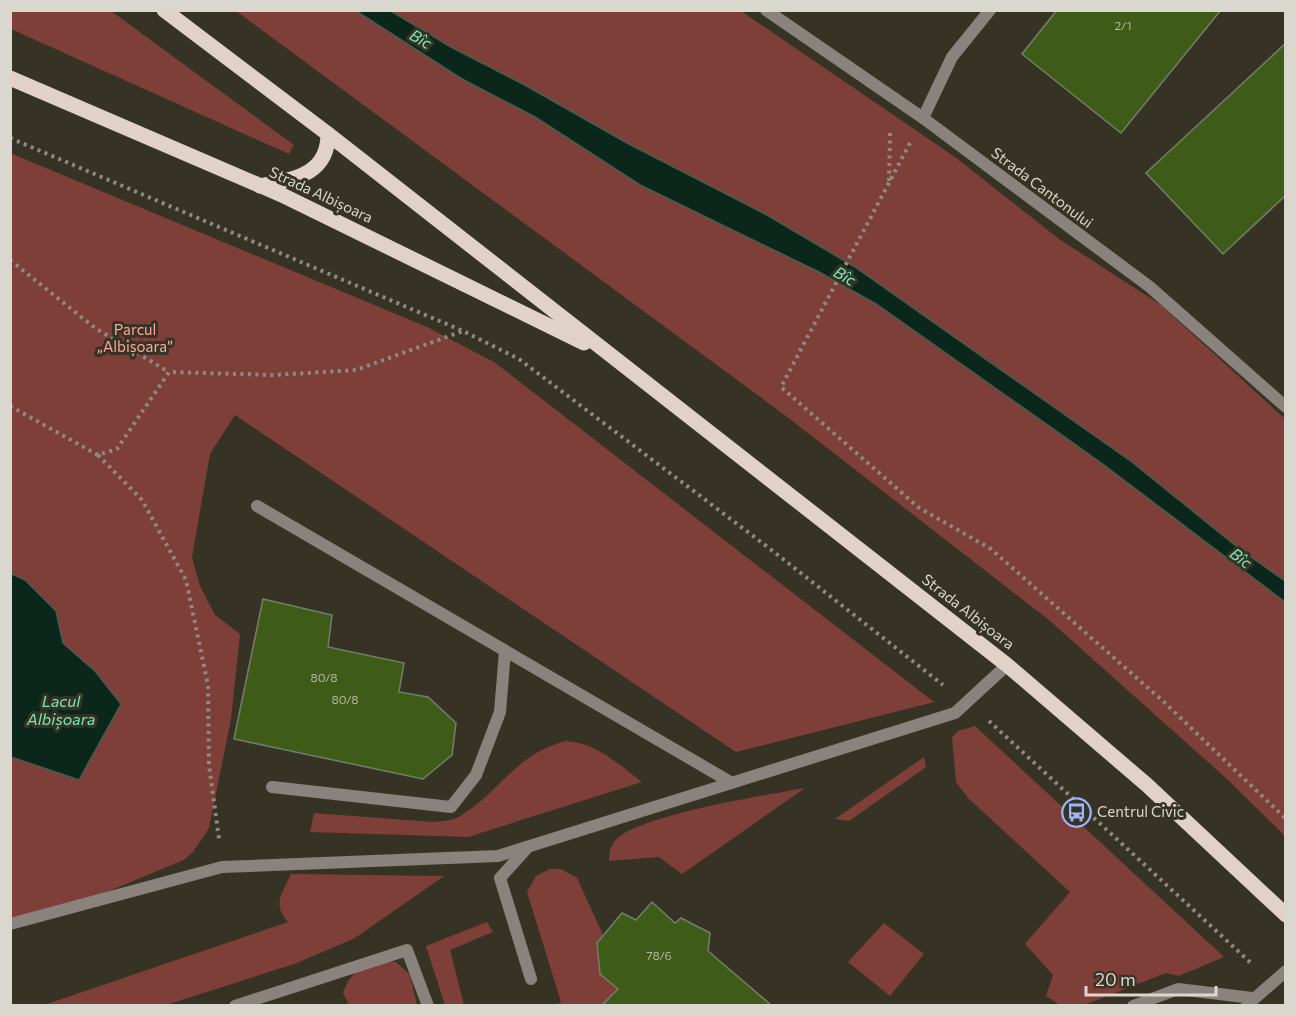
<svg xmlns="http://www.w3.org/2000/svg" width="1296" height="1016" viewBox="0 0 1296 1016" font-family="Commissioner,sans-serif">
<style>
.green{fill:#7f3f39}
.water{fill:#0b271c;stroke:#495c51;stroke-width:1.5}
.building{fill:#3e5b17;stroke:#757e6d;stroke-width:1.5}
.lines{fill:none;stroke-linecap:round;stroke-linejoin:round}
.path{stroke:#8e8b7f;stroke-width:4;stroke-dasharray:3 4.5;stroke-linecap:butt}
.service{stroke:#8a837d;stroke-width:12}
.minor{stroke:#8a837d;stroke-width:12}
.primary{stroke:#e1d2c7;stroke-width:15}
.labels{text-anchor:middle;stroke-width:6;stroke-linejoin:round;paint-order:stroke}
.number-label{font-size:12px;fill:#b2b8a0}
.street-label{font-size:15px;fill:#d9d7ce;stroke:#373324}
.park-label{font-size:15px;fill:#fda79d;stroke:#373324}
.poi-label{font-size:15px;fill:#d9d7ce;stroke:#373324;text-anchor:start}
.water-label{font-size:16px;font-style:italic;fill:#73eab9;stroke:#373324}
</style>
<rect width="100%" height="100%" fill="#373324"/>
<g class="green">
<polygon points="11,10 111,11 294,145 289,154 11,29"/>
<polygon points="236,11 741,11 955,157 1059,239 1161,305 1285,419 1285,836 1227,779 1049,620 786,416"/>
<polygon points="10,153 427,327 494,362 934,702 736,752 235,415 210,454 192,557 200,586 215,615 240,634 231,719 209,828 193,852 184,860 90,899 11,919"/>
<polygon points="975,726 1224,957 1179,976 1166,973 1084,1005 1060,1005 1046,996 1053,975 1025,944 1070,892 969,799 956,782 952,737 958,731"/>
<path d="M566 741C597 743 618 764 642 782L468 837 310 832 314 813 433 822C442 821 452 821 460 816 501 792 513 755 566 741Z"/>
<polygon points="924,757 926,767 849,821 835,819"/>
<path d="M805 788 682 874 659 857 609 861C609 851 611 843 619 837 651 813 762 796 805 788Z"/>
<polygon points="550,869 561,869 577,878 603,935 599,940 609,951 599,962 600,974 618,989 612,996 623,1005 556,1005 561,1002 527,892 536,876"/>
<path d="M291 874 444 876 355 938 297 963 166 1005H44L288 922C272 904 282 894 291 874Z"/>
<polygon points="487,922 493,932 450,950 464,1005 445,1005 426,946"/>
<polygon points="884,923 924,954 890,996 848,962"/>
<path d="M377 962H396L410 975 417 1005H349L343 993C350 974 358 968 377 962Z"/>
</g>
<g class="water">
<polygon points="356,11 391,11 451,47 523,84 627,143 767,215 855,267 1132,462 1241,550 1285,581 1285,602 1100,462 876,304 819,272 640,185 535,117 462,79"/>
<polygon points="10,573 25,580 56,611 63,643 95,671 121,704 79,780 11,757"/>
</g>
<g class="building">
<polygon points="1057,10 1221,10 1121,133 1022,54"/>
<polygon points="1286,43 1286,195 1223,254 1146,173"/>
<polygon points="263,599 332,615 328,647 404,663 399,692 428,697 456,723 452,755 423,779 234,739"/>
<polygon points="652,902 675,923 681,918 710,933 708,951 771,1005 602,1005 618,989 600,974 597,943 622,913 636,920"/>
</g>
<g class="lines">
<g class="path">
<polyline points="10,138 463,331 519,359 769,548 943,685"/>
<polyline points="910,143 781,387 918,507 991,549 1165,703 1286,819"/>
<polyline points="889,181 890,131"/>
<polyline points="10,260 95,328 169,372"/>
<polyline points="10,406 98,455 117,449 169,372 274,375 356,370 463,331"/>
<polyline points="98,455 142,500 186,580 208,685 209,765 219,839"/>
<polyline points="989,721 1252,964"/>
</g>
<g class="service">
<polyline points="923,118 952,57 990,10"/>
<polyline points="257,506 732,783"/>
<polyline points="272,787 451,807 476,775 500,712 505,651"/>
<polyline points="528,847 500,878 531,979"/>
<polyline points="10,924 222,867 498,856 955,713 1007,665"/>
<polyline points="1247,1005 1286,971"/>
<polyline points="235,1006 407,950 428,1006"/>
<polyline points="1133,1006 1178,989 1252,998"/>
</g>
<polyline class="minor" points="766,10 923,118 1150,287 1286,407"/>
<g class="primary">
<polyline points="164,10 328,134 1007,665 1147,785 1286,915"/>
<polyline points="10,78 282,195 584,343"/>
<path d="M260 186C294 179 328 175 328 134"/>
</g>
</g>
<defs>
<symbol id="bus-ring" viewBox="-11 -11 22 22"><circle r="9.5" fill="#373324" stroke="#99b5fd" stroke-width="1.5"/><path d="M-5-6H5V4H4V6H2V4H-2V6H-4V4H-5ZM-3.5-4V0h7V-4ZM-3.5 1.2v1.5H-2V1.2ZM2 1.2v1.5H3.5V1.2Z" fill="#99b5fd"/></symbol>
</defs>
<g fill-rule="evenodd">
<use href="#bus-ring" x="1060" y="796" width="33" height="33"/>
</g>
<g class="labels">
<g class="number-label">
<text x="1123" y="30">2/1</text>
<text x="324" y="682">80/8</text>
<text x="345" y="704">80/8</text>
<text x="659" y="960">78/6</text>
</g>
<g class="street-label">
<text transform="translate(1042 188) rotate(37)" y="5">Strada Cantonului</text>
<text transform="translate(321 195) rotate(25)" y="5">Strada Albișoara</text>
<text transform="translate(968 612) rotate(38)" y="5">Strada Albișoara</text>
</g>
<g class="park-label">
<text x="135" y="335">Parcul<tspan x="135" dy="17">„Albișoara”</tspan></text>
</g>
<g class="poi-label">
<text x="1097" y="817">Centrul Civic</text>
</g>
<g class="water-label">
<text transform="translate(421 39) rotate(30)" y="6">Bîc</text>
<text transform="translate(845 276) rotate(30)" y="6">Bîc</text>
<text transform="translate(1241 558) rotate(37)" y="6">Bîc</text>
<text x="61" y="707">Lacul<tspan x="61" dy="18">Albișoara</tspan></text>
</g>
</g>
<rect width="1296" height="1016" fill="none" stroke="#d9d7ce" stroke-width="24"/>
<path d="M1086 986v9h130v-9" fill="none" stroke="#d9d7ce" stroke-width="3"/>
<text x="1095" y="986" font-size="18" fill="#d9d7ce" stroke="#373324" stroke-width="4.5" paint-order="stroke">20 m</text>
</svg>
